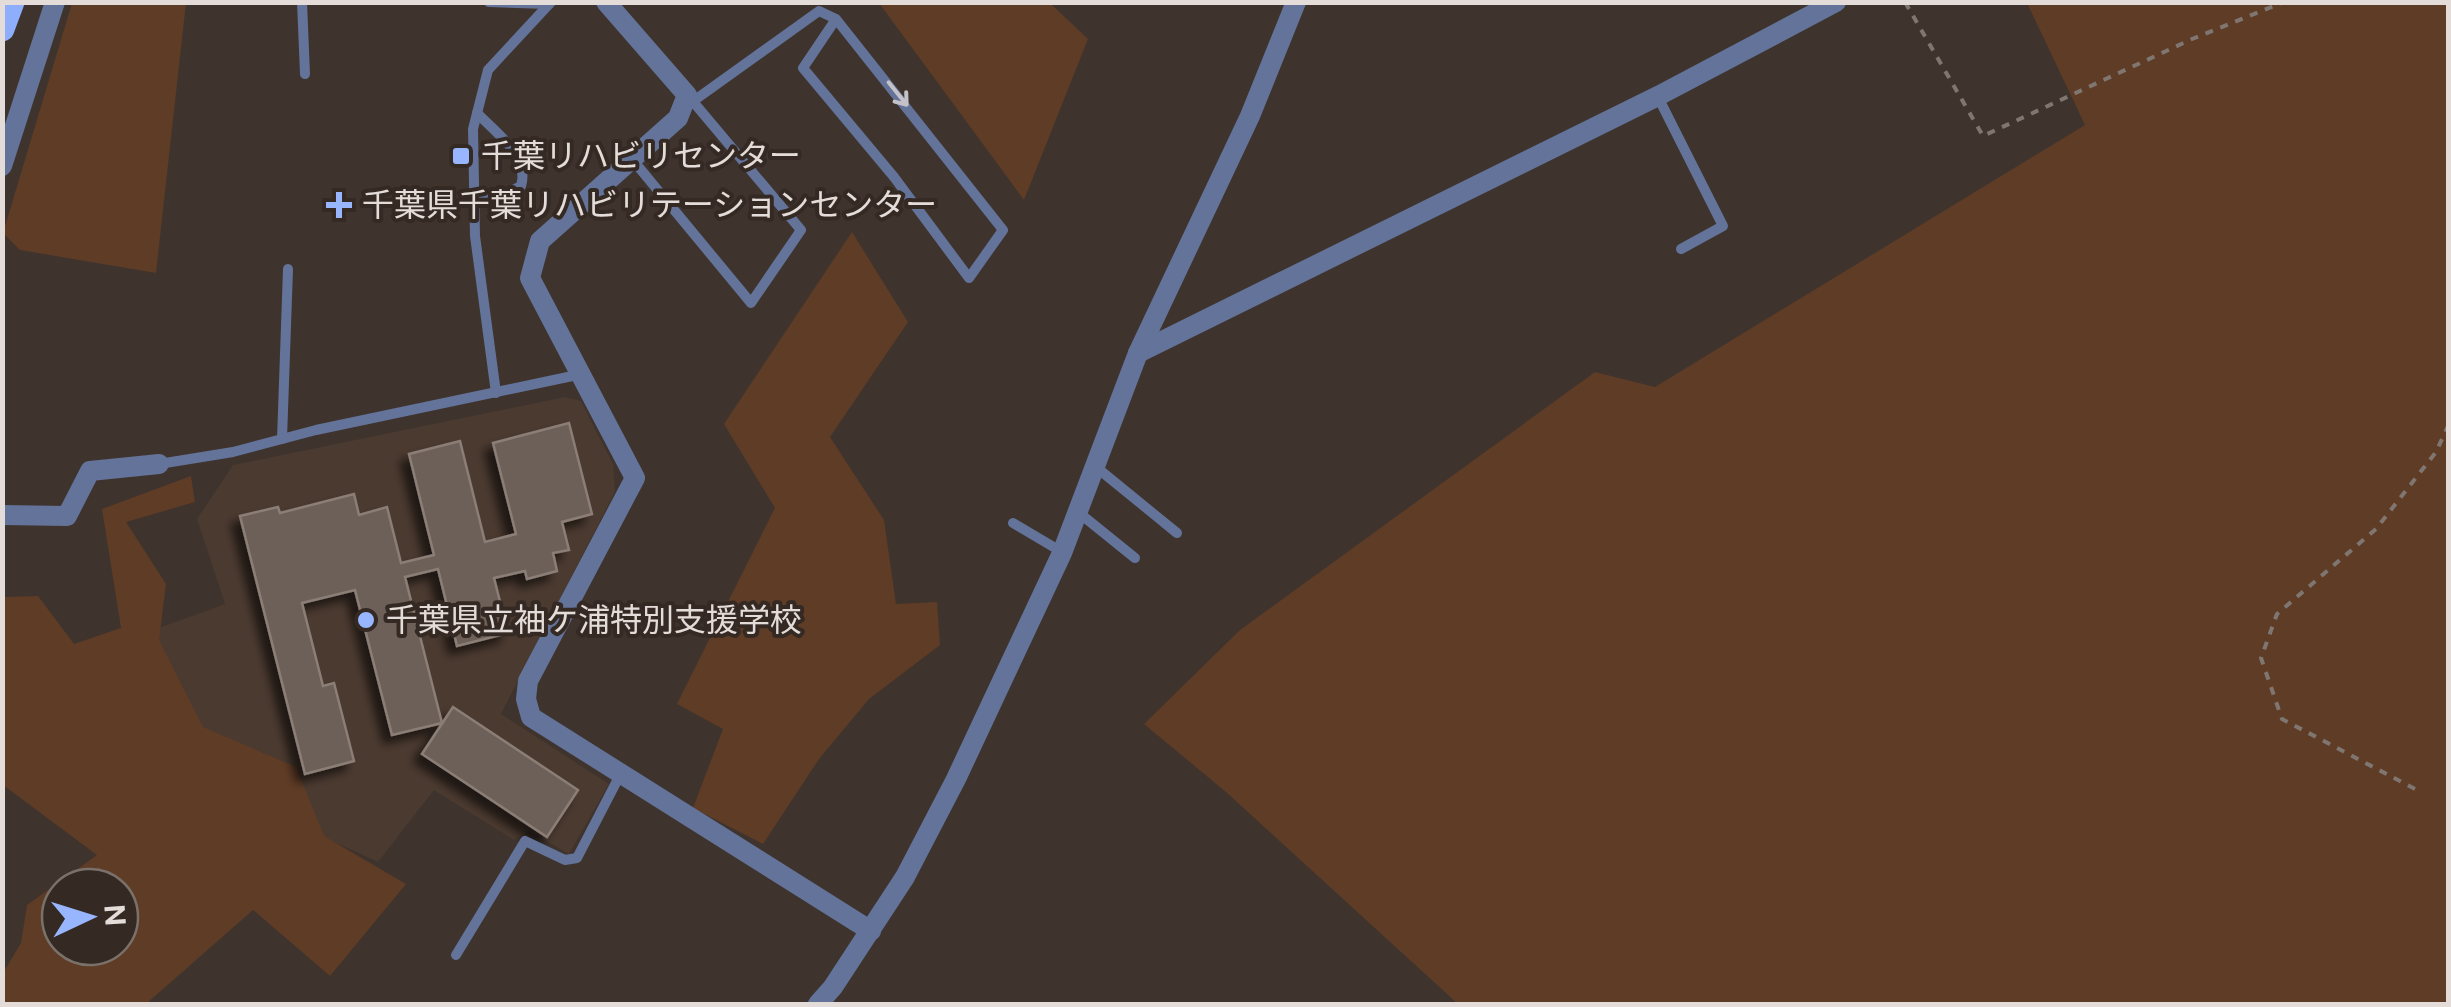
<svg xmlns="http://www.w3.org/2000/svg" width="2451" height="1007" viewBox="0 0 2451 1007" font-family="'Public Sans','Noto Sans JP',sans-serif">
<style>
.built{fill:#4b3a30}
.green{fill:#5f3c26;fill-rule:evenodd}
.building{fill:#6c6059;stroke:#8b7e76;stroke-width:2.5;filter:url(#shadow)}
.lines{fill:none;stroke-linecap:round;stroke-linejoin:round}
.path{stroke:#807671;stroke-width:4;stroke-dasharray:8 8;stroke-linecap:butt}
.lane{stroke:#637399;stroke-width:10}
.street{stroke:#637399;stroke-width:20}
.primary{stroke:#8eaefb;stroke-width:25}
.oneway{stroke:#c4c2c8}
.poi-dot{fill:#98b6fd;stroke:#342923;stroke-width:4}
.labels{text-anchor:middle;stroke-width:8;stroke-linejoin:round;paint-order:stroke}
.poi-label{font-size:32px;fill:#e4dcd8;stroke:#342923;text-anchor:start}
</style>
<defs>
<filter id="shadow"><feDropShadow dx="-8" dy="8" stdDeviation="5" flood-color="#0009"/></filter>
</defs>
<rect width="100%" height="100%" fill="#3e332d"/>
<polygon class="built" points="565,397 581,401 613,464 615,492 501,714 609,784 569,854 529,831 514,840 434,790 378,862 312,832 176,713 140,635 225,604 197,519 233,465"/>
<g class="green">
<polygon points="72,3 186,3 156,273 20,250 3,233"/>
<polygon points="879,3 1050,3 1088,39 1024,200"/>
<polygon points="2027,3 2448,3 2448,1004 1458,1004 1226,792 1144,724 1240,630 1595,372 1655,387 2085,125"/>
<polygon points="852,232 908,322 830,437 884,520 896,604 937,602 940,645 869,699 819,759 763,844 693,808 723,729 677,704 775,508 724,424"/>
<path d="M191 476 195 502 126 522 166 584 159 640 203 727 296 767 324 836 406 884 330 976 253 910 146 1004H3V973L21 943 27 905 97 855 3 785V597L38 596 74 644 121 628 102 509ZM120 887V947H60V887Z"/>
</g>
<g class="building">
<polygon points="569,423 592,514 562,522 569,550 553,553 557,571 527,579 525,571 494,578 508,633 457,646 438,569 405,577 442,723 392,735 355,590 302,603 323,686 334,683 354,761 305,774 240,516 278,507 280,513 354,494 359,515 387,507 401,563 434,555 409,454 460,441 485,542 516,534 493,443"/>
<polygon points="453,707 578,790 547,837 422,754"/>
</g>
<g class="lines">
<g class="path">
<polyline points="1905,2 1983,136 2192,39 2284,2"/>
<polyline points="2415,789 2282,719 2261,658 2277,614 2376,529 2436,452 2448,426"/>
</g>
<g class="lane">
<polyline points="302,2 305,74"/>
<polyline points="489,2 549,4"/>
<polyline points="1658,97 1723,226 1681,249"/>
<polyline points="692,102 819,11 836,19 1003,230 969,278 894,177 803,68 836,19"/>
<polyline points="632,159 751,303 801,230 690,98"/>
<path d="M474 197H499L521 186C530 156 496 133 477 113"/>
<polyline points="496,393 475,236 473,129 488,70 551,2"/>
<polyline points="282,439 288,269"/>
<polyline points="159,464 233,452 316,430 582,374"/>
<polyline points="1096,467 1177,533"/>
<polyline points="1078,512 1135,558"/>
<polyline points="1013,523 1062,552"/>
<polyline points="456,955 525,841 565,860 577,858 620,775"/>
</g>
<g class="street">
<polyline points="606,2 687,95 678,118 540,241 530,278 635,478 528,681 526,699 531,717 871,931"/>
<polyline points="2,166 55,2"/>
<polyline points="1138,353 1658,96 1836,2"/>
<polyline points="2,515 67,516 90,471 159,464"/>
<polyline points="818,1004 833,987 905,877 956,779 1062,553 1138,353 1250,116 1296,2"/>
</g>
<polyline class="primary" points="2,29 12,2"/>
</g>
<defs><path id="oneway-shaft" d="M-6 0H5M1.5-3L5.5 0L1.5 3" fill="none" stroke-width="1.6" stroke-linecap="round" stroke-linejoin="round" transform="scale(2.5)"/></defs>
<use class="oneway" href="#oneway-shaft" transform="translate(898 94) rotate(51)"/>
<g class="poi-dot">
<rect x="451" y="146" width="20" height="20" rx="5"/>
<path d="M334 190h10v10h10v10h-10v10h-10v-10h-10v-10h10z"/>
<circle cx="366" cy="620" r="10"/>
</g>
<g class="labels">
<g class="poi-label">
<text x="481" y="167">千葉リハビリセンター</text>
<text x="362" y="216">千葉県千葉リハビリテーションセンター</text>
<text x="386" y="631">千葉県立袖ケ浦特別支援学校</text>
</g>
</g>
<rect width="2451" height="1007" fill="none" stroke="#e4dcd8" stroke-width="10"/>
<g transform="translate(90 917) rotate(86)"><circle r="48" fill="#342923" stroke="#7a716b" stroke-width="2.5"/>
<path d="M0-8L18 38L0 25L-18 38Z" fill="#98b6fd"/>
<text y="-15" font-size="28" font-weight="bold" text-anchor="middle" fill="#e4dcd8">N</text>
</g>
</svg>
